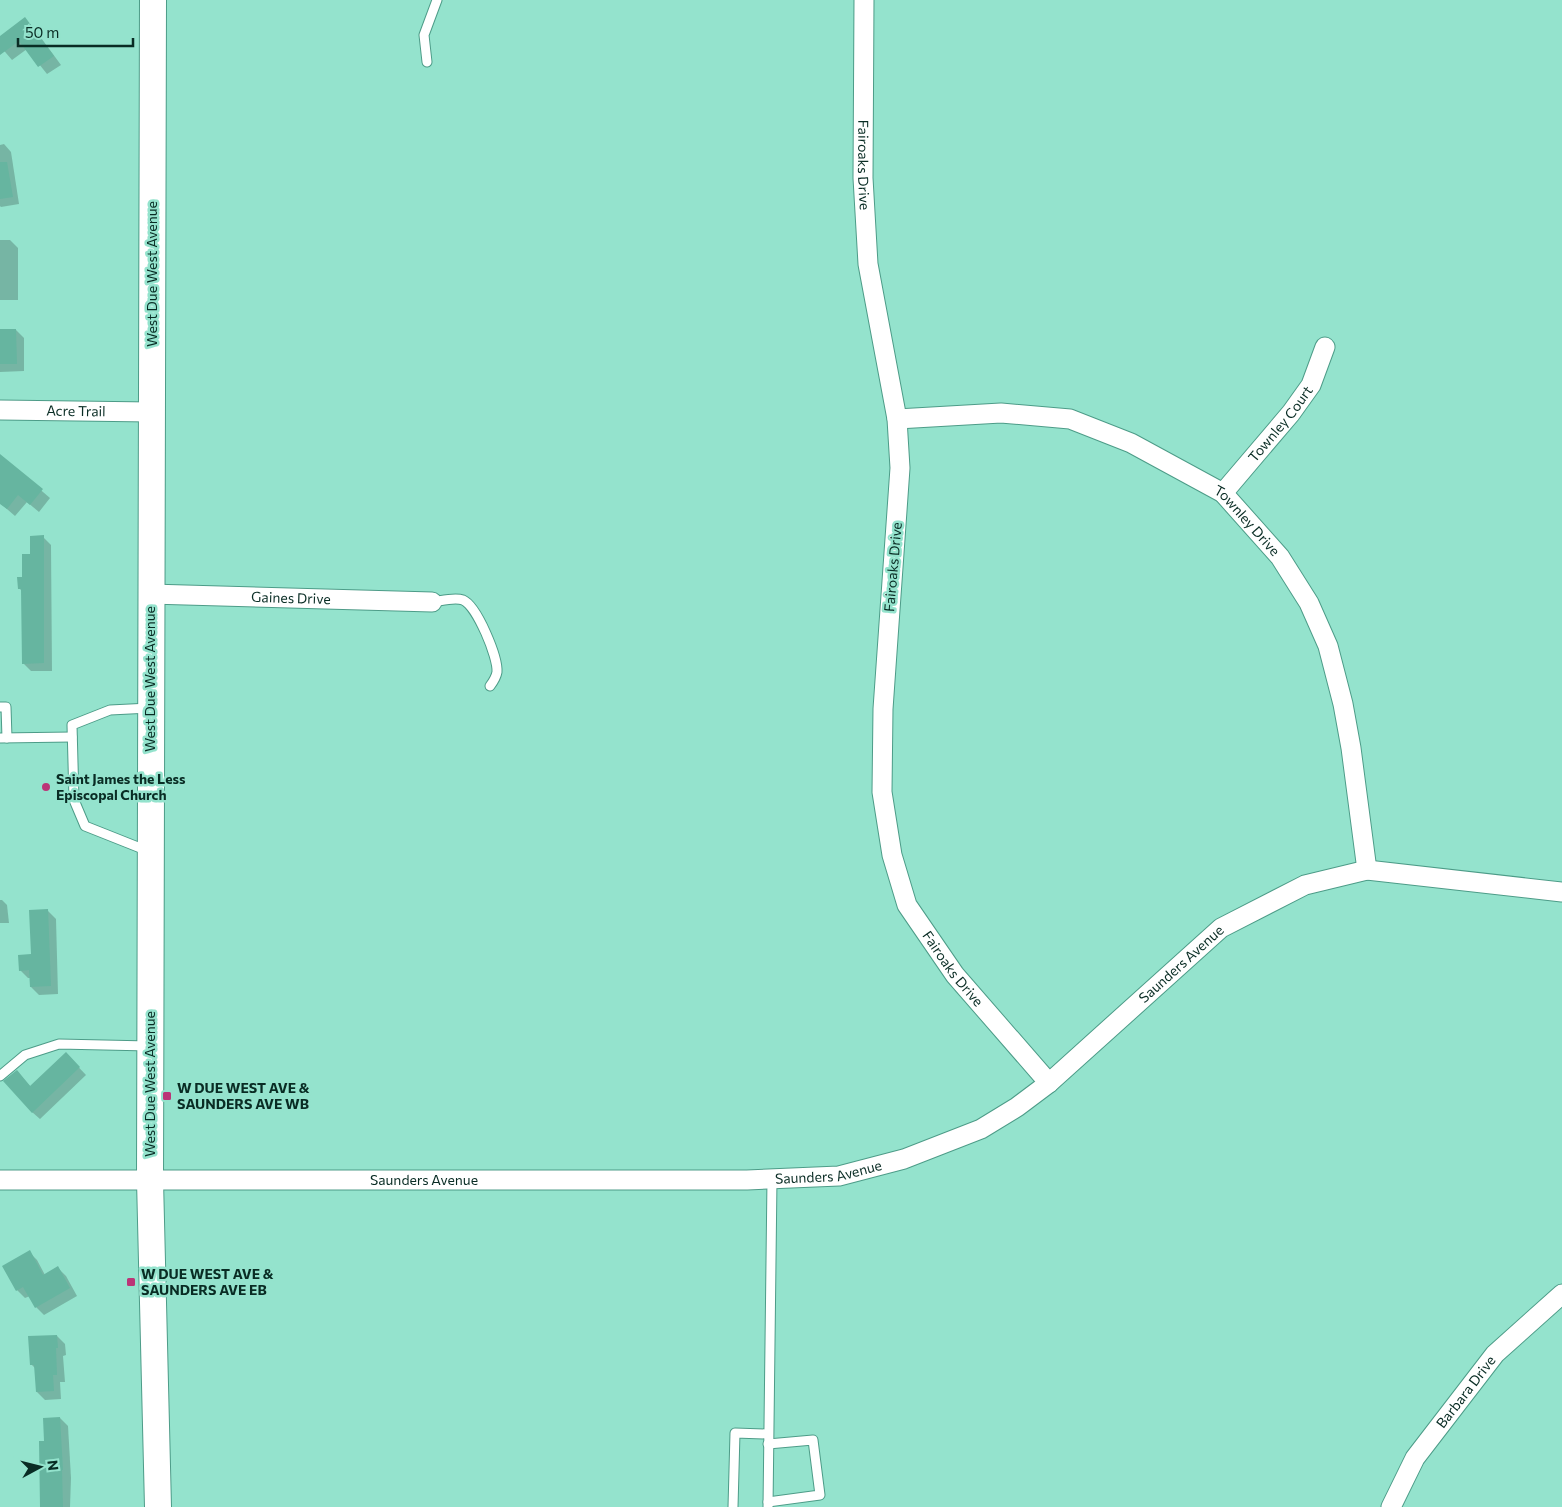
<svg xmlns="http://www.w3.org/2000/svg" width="1562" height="1507" viewBox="0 0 1562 1507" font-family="Commissioner,sans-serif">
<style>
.shadow{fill:#0003}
.building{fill:#66b5a0}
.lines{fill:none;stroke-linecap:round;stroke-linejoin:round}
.lane-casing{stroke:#4d9c88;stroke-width:11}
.street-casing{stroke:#4d9c88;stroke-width:21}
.secondary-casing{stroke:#4d9c88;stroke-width:28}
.lane{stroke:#fff;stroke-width:9}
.street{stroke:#fff;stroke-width:19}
.secondary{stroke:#fff;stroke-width:26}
.poi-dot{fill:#bb3577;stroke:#94e3cd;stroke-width:2}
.labels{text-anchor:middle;stroke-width:5;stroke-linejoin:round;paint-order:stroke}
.street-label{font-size:14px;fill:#092c24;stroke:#94e3cd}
.poi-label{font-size:14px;font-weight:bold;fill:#092c24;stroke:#94e3cd;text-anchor:start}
</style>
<rect width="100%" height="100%" fill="#94e3cd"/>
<g class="shadow">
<polygon points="25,19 33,27 61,65 47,74 27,49 12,60 0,46 0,37"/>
<polygon points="4,144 11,152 19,204 1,207 0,206 0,145"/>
<polygon points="0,240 10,240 18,248 18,300 0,300"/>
<polygon points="0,330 16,330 24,338 24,371 0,372"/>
<polygon points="1,456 50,498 39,512 27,502 15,516 0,503"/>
<polygon points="43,537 51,545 52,671 31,671 23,663 22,591 19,588 31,555"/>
<polygon points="0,900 2,900 7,905 9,923 0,923"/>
<polygon points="48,911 56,919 58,994 39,995 31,987 31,978 28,978 20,970 32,956"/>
<polygon points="66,1054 86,1075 40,1119 32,1112 17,1071 31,1087"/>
<polygon points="29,1252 37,1260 45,1275 58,1268 66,1276 77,1296 44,1315 36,1307 30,1296 25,1298 17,1290"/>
<polygon points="57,1336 65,1344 66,1355 63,1356 65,1382 60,1382 61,1399 45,1400 37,1392 36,1369 31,1364"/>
<polygon points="60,1418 68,1426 71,1478 70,1507 42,1507 45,1442"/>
</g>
<g class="building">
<polygon points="25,17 54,56 38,67 19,41 0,55 0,36"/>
<polygon points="0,162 7,162 13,197 0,199"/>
<polygon points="0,329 16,329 17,364 0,364"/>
<polygon points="0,454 43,489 30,505 18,495 7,509 0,504"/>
<polygon points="44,535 44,663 22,664 21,589 18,589 17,577 22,577 22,554 30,554 30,536"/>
<polygon points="48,909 51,986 30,987 29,970 19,971 18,955 31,954 29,910"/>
<polygon points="66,1052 80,1067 32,1113 3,1081 17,1070 30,1086"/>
<polygon points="30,1250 43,1275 58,1266 70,1288 35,1308 23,1287 16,1291 2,1266"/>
<polygon points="57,1335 58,1348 56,1348 57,1375 53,1375 54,1391 36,1392 34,1365 30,1365 28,1336"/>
<polygon points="60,1417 63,1470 62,1470 63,1507 40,1507 39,1441 44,1441 43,1418"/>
</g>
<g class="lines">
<defs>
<g id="lane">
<polyline points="427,62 424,35 437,0"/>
<path d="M432 602C441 601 454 597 463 600 477 606 498 657 497 672 496 678 493 682 490 686"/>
<polyline points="0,707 6,707 7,738"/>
<polyline points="0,738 72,737"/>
<polyline points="148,851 85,826 74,800 72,725 110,710 150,708"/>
<polyline points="0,1076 25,1055 59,1044 149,1046"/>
<polyline points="768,1502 820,1495 813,1440 768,1444"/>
<polyline points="733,1507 735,1433 768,1434"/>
<polyline points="768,1507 772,1179"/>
</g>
<g id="street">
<path id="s1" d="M864 0 863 178 868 264 897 419 900 468 883 709 882 792 892 855 907 905 955 975 1049 1083"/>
<path id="s2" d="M0 410 151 412"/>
<path id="s3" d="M897 419 1001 413 1070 419 1131 443 1223 493 1280 557 1309 603 1328 646 1343 704 1351 748 1367 870"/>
<path id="s4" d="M1223 493 1291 413 1311 385 1325 347"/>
<path id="s5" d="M150 594 432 602"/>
<path id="s6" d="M0 1180H747L839 1176 904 1159 981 1129 1017 1107 1049 1083 1221 928 1305 885 1367 870 1562 892"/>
<path id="s7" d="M1391 1507 1415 1458 1495 1354 1562 1294"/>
</g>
<polyline id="secondary" points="153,0 150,1180 158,1507"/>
</defs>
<use href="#lane" class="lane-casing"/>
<use href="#street" class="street-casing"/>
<use href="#secondary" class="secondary-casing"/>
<use href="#lane" class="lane"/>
<use href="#street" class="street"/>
<use href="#secondary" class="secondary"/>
</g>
<g class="poi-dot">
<circle cx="46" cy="787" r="5"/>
<rect x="162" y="1091" width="10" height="10" rx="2.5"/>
<rect x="126" y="1277" width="10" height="10" rx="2.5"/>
</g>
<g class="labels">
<g class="street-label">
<text dy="5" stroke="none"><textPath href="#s1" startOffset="165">Fairoaks Drive</textPath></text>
<text transform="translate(152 274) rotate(-90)" y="5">West Due West Avenue</text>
<text dy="5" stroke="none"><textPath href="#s2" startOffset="76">Acre Trail</textPath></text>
<text dy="5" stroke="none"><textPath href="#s4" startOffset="90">Townley Court</textPath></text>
<text dy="5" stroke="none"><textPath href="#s3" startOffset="380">Townley Drive</textPath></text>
<text transform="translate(893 567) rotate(-85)" y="5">Fairoaks Drive</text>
<text dy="5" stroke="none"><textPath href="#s5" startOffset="141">Gaines Drive</textPath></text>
<text transform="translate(150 679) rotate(-90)" y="5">West Due West Avenue</text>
<text dy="5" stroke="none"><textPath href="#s6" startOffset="1249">Saunders Avenue</textPath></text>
<text dy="5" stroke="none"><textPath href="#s1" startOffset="990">Fairoaks Drive</textPath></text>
<text transform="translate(150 1084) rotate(-90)" y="5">West Due West Avenue</text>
<text dy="5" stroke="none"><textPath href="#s6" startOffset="829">Saunders Avenue</textPath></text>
<text dy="5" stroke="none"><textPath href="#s6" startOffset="424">Saunders Avenue</textPath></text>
<text dy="5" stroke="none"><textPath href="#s7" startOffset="138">Barbara Drive</textPath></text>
</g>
<g class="poi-label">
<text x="56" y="784">Saint James the Less<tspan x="56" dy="16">Episcopal Church</tspan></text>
<text x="177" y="1093">W DUE WEST AVE &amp;<tspan x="177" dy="16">SAUNDERS AVE WB</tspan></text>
<text x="141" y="1279">W DUE WEST AVE &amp;<tspan x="141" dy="16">SAUNDERS AVE EB</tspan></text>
</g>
</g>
<g transform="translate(40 1467) rotate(83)" stroke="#94e3cd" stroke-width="4" paint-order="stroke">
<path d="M0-4L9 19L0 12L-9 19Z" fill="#092c24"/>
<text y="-8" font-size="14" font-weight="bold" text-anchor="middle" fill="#092c24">N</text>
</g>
<path d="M18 38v8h115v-8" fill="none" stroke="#092c24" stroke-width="2.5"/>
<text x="25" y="38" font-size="15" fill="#092c24" stroke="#94e3cd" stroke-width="4" paint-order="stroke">50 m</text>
</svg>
